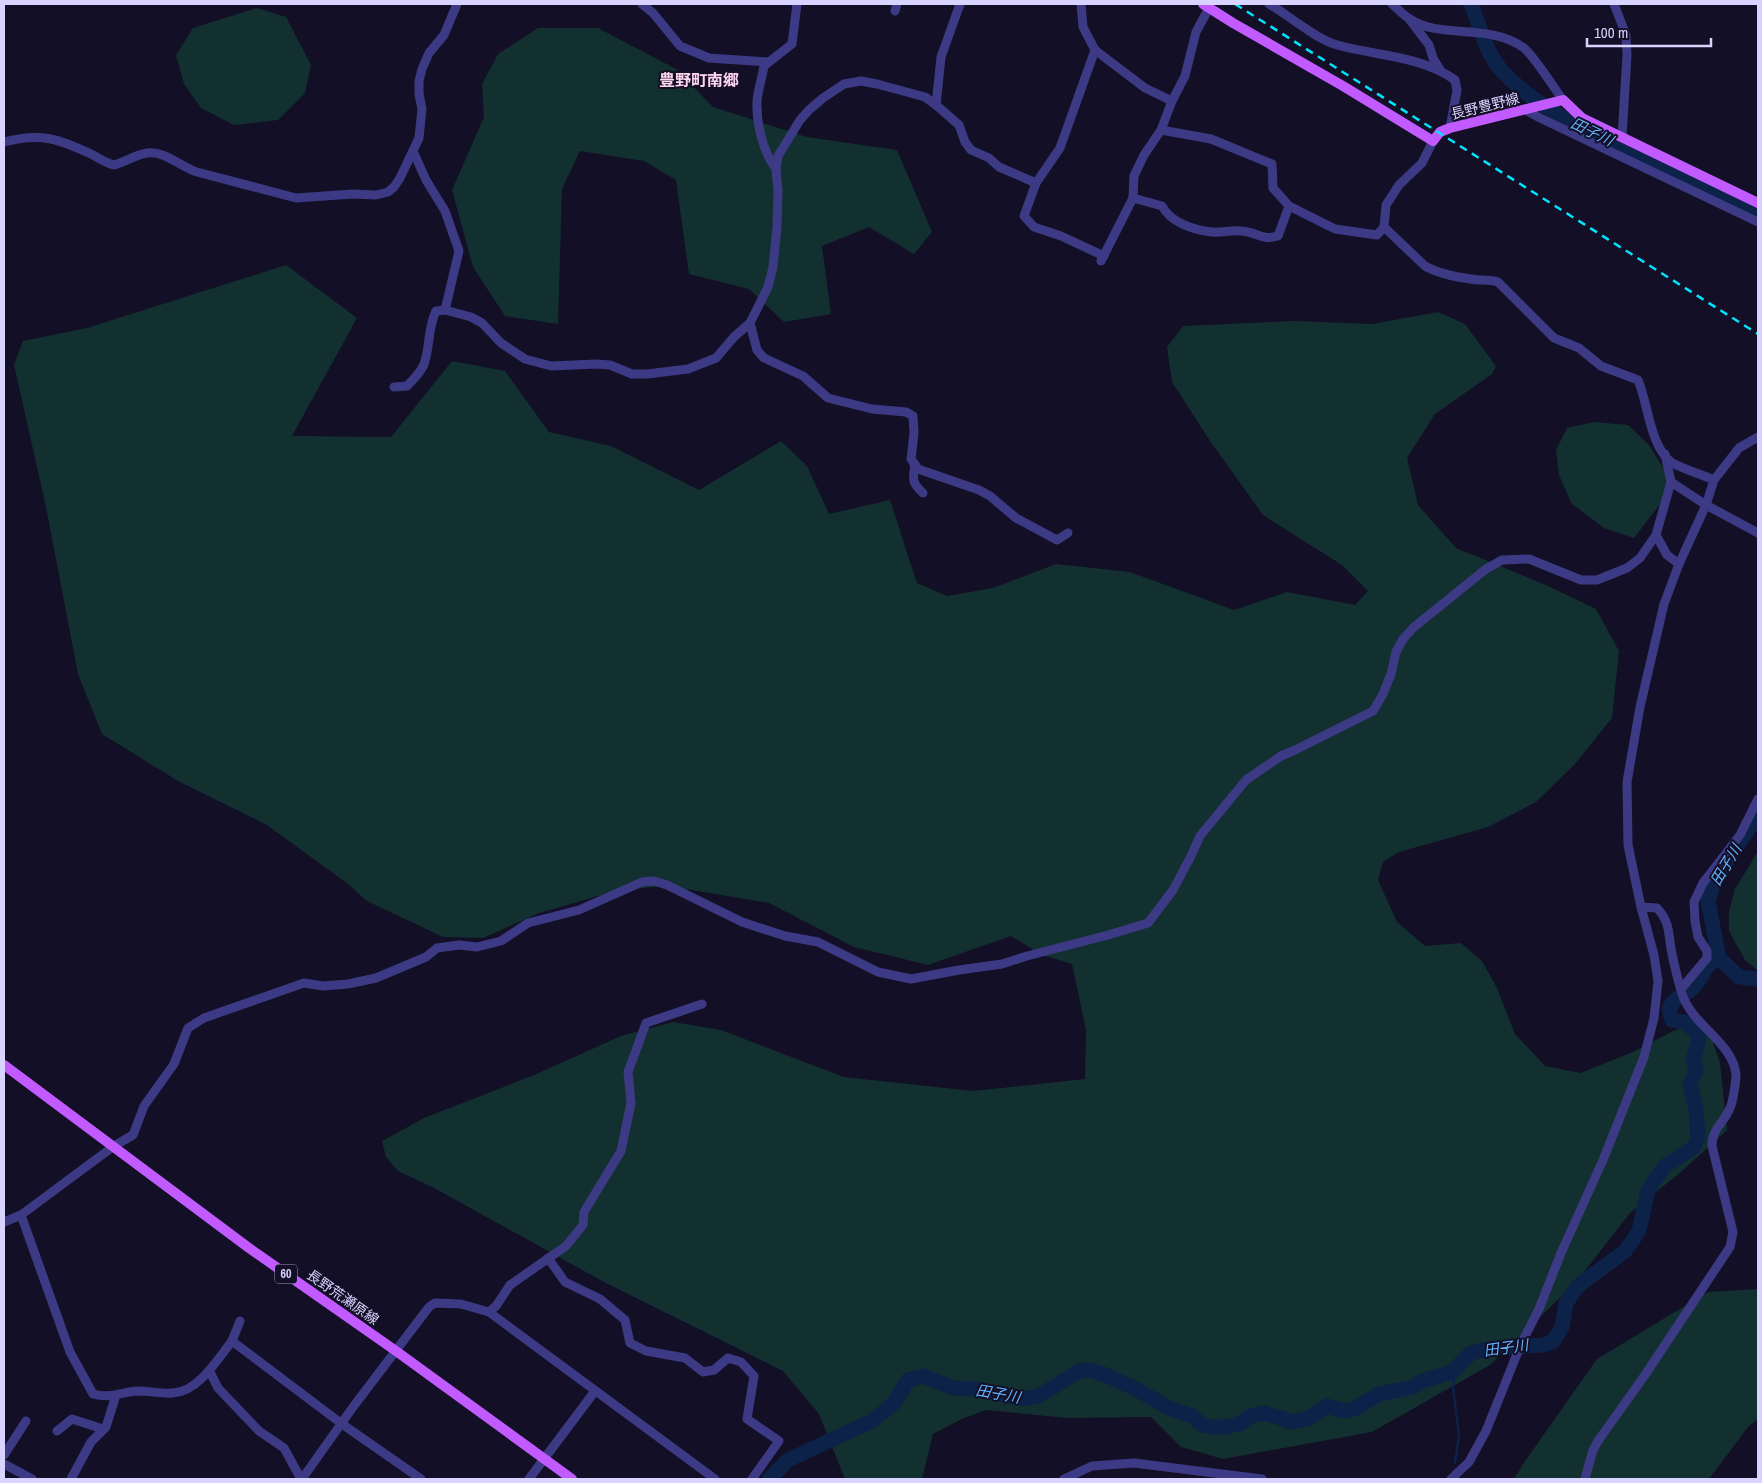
<svg xmlns="http://www.w3.org/2000/svg" width="1762" height="1483" viewBox="0 0 1762 1483" font-family="'Archivo Narrow','Noto Sans JP',sans-serif">
<style>
.green{fill:#12302f}
.lines{fill:none;stroke-linecap:round;stroke-linejoin:round}
.stream{stroke:#0c2248;stroke-width:2.5}
.river{stroke:#0c2248;stroke-width:15}
.minor{stroke:#3d3a85;stroke-width:9}
.major{stroke:#c25bff;stroke-width:10}
.rail{stroke:#00e5ff;stroke-width:2.5;stroke-dasharray:8 6;stroke-linecap:butt}
.labels{text-anchor:middle;stroke-width:4;stroke-linejoin:round;paint-order:stroke}
.shield{fill:#130f26;stroke:#9e99be;stroke-width:1}
.shield-label{font-size:12px;font-weight:bold;fill:#d9d4ff}
.street-label{font-size:14px;fill:#d9d4ff;stroke:#130f26}
.water-label{font-size:15px;font-style:italic;fill:#62b6ff;stroke:#130f26}
.quarter-label{font-size:16px;font-weight:bold;fill:#ffd6f0;stroke:#130f26}
</style>
<rect width="100%" height="100%" fill="#130f26"/>
<g class="green">
<polygon points="257,8 286,17 311,65 305,93 278,120 234,125 201,108 184,84 176,55 193,28"/>
<polygon points="538,28 598,28 676,69 713,107 807,137 897,150 932,232 914,254 869,227 822,246 831,314 784,322 749,289 689,274 676,180 644,161 580,151 562,189 558,324 505,316 473,267 452,190 484,117 482,84 498,54"/>
<polygon points="286,265 357,318 292,436 391,437 452,361 505,371 549,432 611,446 699,490 781,441 807,466 829,514 890,500 917,583 947,596 993,588 1056,564 1130,572 1234,610 1287,592 1355,605 1368,591 1342,565 1263,515 1210,441 1172,382 1167,347 1183,326 1294,321 1372,324 1438,312 1465,324 1496,366 1492,374 1435,414 1407,458 1418,505 1456,548 1546,585 1596,609 1619,651 1612,718 1574,765 1536,802 1488,827 1399,852 1383,862 1378,880 1397,922 1425,946 1461,943 1482,961 1497,988 1515,1034 1545,1066 1581,1073 1635,1051 1675,1030 1706,1021 1720,1063 1727,1130 1681,1172 1630,1213 1577,1281 1490,1365 1372,1432 1223,1459 1181,1447 1151,1417 1068,1418 986,1410 962,1419 933,1434 922,1479 845,1479 819,1414 783,1371 604,1282 436,1189 398,1171 386,1157 382,1141 424,1118 534,1075 621,1036 673,1022 721,1030 844,1077 973,1091 1085,1079 1086,1030 1072,964 1042,955 1011,936 928,965 854,947 769,903 668,886 619,890 539,913 483,938 443,937 367,901 348,884 267,825 178,781 102,734 78,674 46,507 14,365 23,341 87,328"/>
<polygon points="1594,422 1628,425 1649,445 1674,486 1634,538 1604,528 1571,503 1559,475 1556,450 1567,428"/>
<polygon points="1758,851 1758,971 1745,960 1729,931 1729,911 1735,889"/>
<polygon points="1758,1289 1758,1419 1748,1427 1709,1479 1514,1479 1523,1464 1597,1359 1708,1292"/>
</g>
<g class="lines">
<polyline class="stream" points="1455,1463 1459,1436 1453,1387 1455,1370"/>
<g class="river">
<path d="M1471 4C1480 26 1486 54 1503 72 1540 111 1587 129 1635 153 1675 173 1716 194 1758 210"/>
<polyline points="1719,958 1708,901 1715,879 1758,815"/>
<polyline points="1719,958 1739,977 1758,979"/>
<path d="M769 1479 788 1460 872 1421 894 1403 908 1380 923 1376 953 1388 976 1389 1023 1399 1039 1396 1079 1371 1089 1370 1106 1375 1138 1390 1169 1408 1192 1416 1202 1425 1211 1427H1225L1239 1424 1251 1416 1264 1413 1293 1422 1309 1418 1327 1406 1345 1411 1354 1409 1379 1394 1413 1387 1422 1381 1452 1372 1471 1353 1487 1349 1542 1345 1553 1342 1562 1327 1566 1303 1578 1286 1625 1251 1639 1231 1647 1194 1653 1182 1665 1166 1693 1148 1698 1138 1696 1109 1690 1085 1696 1071 1693 1059 1699 1039 1697 1032 1684 1022 1672 1020 1669 1009C1675 995 1684 997 1693 988 1703 978 1705 963 1719 958"/>
</g>
<g class="minor">
<polyline points="642,4 653,13 680,46 709,58 768,62"/>
<path d="M1269 4C1288 15 1315 38 1334 44 1373 56 1421 55 1455 80L1457 90 1450 128"/>
<path d="M1392 4C1398 9 1403 15 1410 19 1441 40 1488 22 1524 48 1534 56 1554 88 1563 100"/>
<polyline points="1614,4 1626,35 1627,55 1622,137"/>
<polyline points="895,11 897,4"/>
<polyline points="1410,20 1429,45 1433,58 1441,71"/>
<polyline points="1095,50 1145,88 1172,101"/>
<polyline points="936,105 941,57 960,4"/>
<polyline points="1524,109 1540,118 1758,222"/>
<polyline points="1161,130 1211,139 1272,164 1273,188 1289,206 1335,229 1377,235 1384,227"/>
<path d="M1433 141 1422 163 1399 185 1386 205 1384 227 1425 266C1437 273 1456 277 1471 279 1480 281 1489 279 1498 282L1554 338 1579 348 1601 366 1638 380C1648 403 1650 446 1671 462 1680 468 1703 475 1714 480"/>
<path d="M4 142C41 132 59 139 93 155 100 159 106 163 114 165 125 162 135 155 147 153 164 150 181 167 197 172L296 198 353 194 376 195 388 192 394 187 400 178 419 138 422 109 419 94V81L422 69 429 53 444 35 457 4"/>
<polyline points="413,151 426,180 445,211 459,251 445,310 471,317 482,323 501,343 525,359 551,366 596,364 610,365 632,374 647,374 688,369 716,358 734,337 750,323 768,287 773,267 777,227 778,191 776,169 778,156 800,120 809,110 823,98 844,84 861,81 877,84 925,97 936,105 959,125 965,142 971,150 989,158 999,167 1036,183 1024,216 1034,227 1061,236 1104,256"/>
<path d="M776 169C763 152 756 123 757 101 758 90 762 78 764 66L792 44 797 4"/>
<polyline points="1036,183 1060,148 1095,50 1083,27 1081,4"/>
<path d="M1133 198 1162 206C1171 223 1194 230 1212 232 1221 233 1231 230 1240 231 1256 231 1261 241 1278 236L1289 206"/>
<polyline points="1101,261 1133,198 1134,176 1144,155 1161,130 1172,101 1185,76 1196,32 1209,8"/>
<polyline points="750,323 757,350 764,358 803,376 828,398 872,409 906,412 913,416 914,433 911,459 918,469 979,490 990,496 1016,518 1057,540 1068,533"/>
<path d="M394 387 407 386C414 379 423 370 425 361 430 344 428 327 436 311L445 310"/>
<path d="M915 464C913 479 911 482 923 493"/>
<polyline points="1671,482 1706,505 1758,533"/>
<polyline points="1656,535 1667,555 1679,564"/>
<polyline points="1681,989 1707,958 1707,951 1698,937 1695,921 1694,902 1703,883 1740,835 1758,799"/>
<path d="M21 1215 70 1352 93 1394C112 1399 120 1392 138 1391 150 1391 161 1394 173 1393 198 1392 218 1359 232 1341L342 1424 421 1479"/>
<polyline points="4,1222 21,1215 114,1146 133,1135 144,1106 174,1064 188,1028 204,1018 304,983 323,986 348,984 376,978 426,957 437,948 459,945 477,947 501,941 528,923 579,910 642,882 654,881 667,885 742,922 785,936 818,942 878,972 911,979 959,970 1002,964 1027,956 1108,935 1148,923 1173,890 1191,856 1200,836 1246,780 1281,756 1295,750 1373,711 1383,694 1391,674 1396,652 1403,639 1414,627 1486,569 1502,560 1529,559 1581,580 1597,580 1627,568 1640,558 1656,535 1671,482 1665,454"/>
<polyline points="548,1258 565,1282 600,1299 625,1320 630,1343 646,1351 685,1358 703,1372 714,1370 728,1358 741,1362 754,1376 747,1419 779,1441 752,1479"/>
<polyline points="489,1312 715,1479"/>
<polyline points="232,1341 240,1321"/>
<polyline points="210,1372 218,1388 259,1431 284,1448 301,1479"/>
<polyline points="57,1431 72,1419 103,1429"/>
<polyline points="4,1455 26,1421"/>
<polyline points="4,1464 32,1479"/>
<polyline points="71,1479 91,1442 106,1427 116,1395"/>
<polyline points="302,1479 353,1407 429,1307 435,1303 461,1304 489,1312 496,1306 510,1285 566,1246 583,1225 584,1212 621,1151 631,1103 628,1072 646,1023 702,1004"/>
<polyline points="529,1479 595,1391"/>
<polyline points="1064,1479 1092,1466 1134,1463 1262,1479"/>
<polyline points="1451,1479 1469,1462 1486,1431 1521,1344 1539,1309 1561,1253 1603,1160 1644,1057 1654,1018 1658,981 1654,955 1641,907 1628,845 1627,782 1640,707 1664,604 1679,564 1706,505 1714,480 1739,448 1758,437"/>
<path d="M1585 1479 1593 1450 1598 1441 1645 1375 1730 1247 1733 1232 1712 1146C1712 1128 1724 1123 1730 1108 1733 1102 1736 1081 1736 1074 1732 1043 1696 1027 1684 999 1679 986 1675 968 1672 954 1668 935 1671 923 1657 908L1641 907"/>
</g>
<g class="major">
<polyline points="1203,4 1233,23 1343,86 1433,141 1440,132 1450,128 1563,100 1582,118 1758,203"/>
<polyline points="4,1065 249,1248 396,1351 572,1479"/>
</g>
<polyline class="rail" points="1235,4 1758,334"/>
</g>
<g class="labels">
<rect class="shield" x="275" y="1264.5" width="22" height="19" rx="4"/>
<g class="shield-label">
<text x="286" y="1278">60</text>
</g>
<g class="street-label">
<text transform="translate(1485 106) rotate(-14)" y="5">長野豊野線</text>
<text transform="translate(343 1297) rotate(35)" y="5">長野荒瀬原線</text>
</g>
<g class="water-label">
<text transform="translate(1592 132) rotate(26)" y="5">田子川</text>
<text transform="translate(1726 865) rotate(-59)" y="5">田子川</text>
<text transform="translate(1506 1348) rotate(-8)" y="5">田子川</text>
<text transform="translate(998 1394) rotate(10)" y="5">田子川</text>
</g>
<g class="quarter-label">
<text x="699" y="86">豊野町南郷</text>
</g>
</g>
<rect width="1762" height="1483" fill="none" stroke="#d9d4ff" stroke-width="10"/>
<path d="M1587 38v8h124v-8" fill="none" stroke="#d9d4ff" stroke-width="2.5"/>
<text x="1594" y="38" font-size="15" fill="#d9d4ff" stroke="#130f26" stroke-width="4" paint-order="stroke">100 m</text>
</svg>
